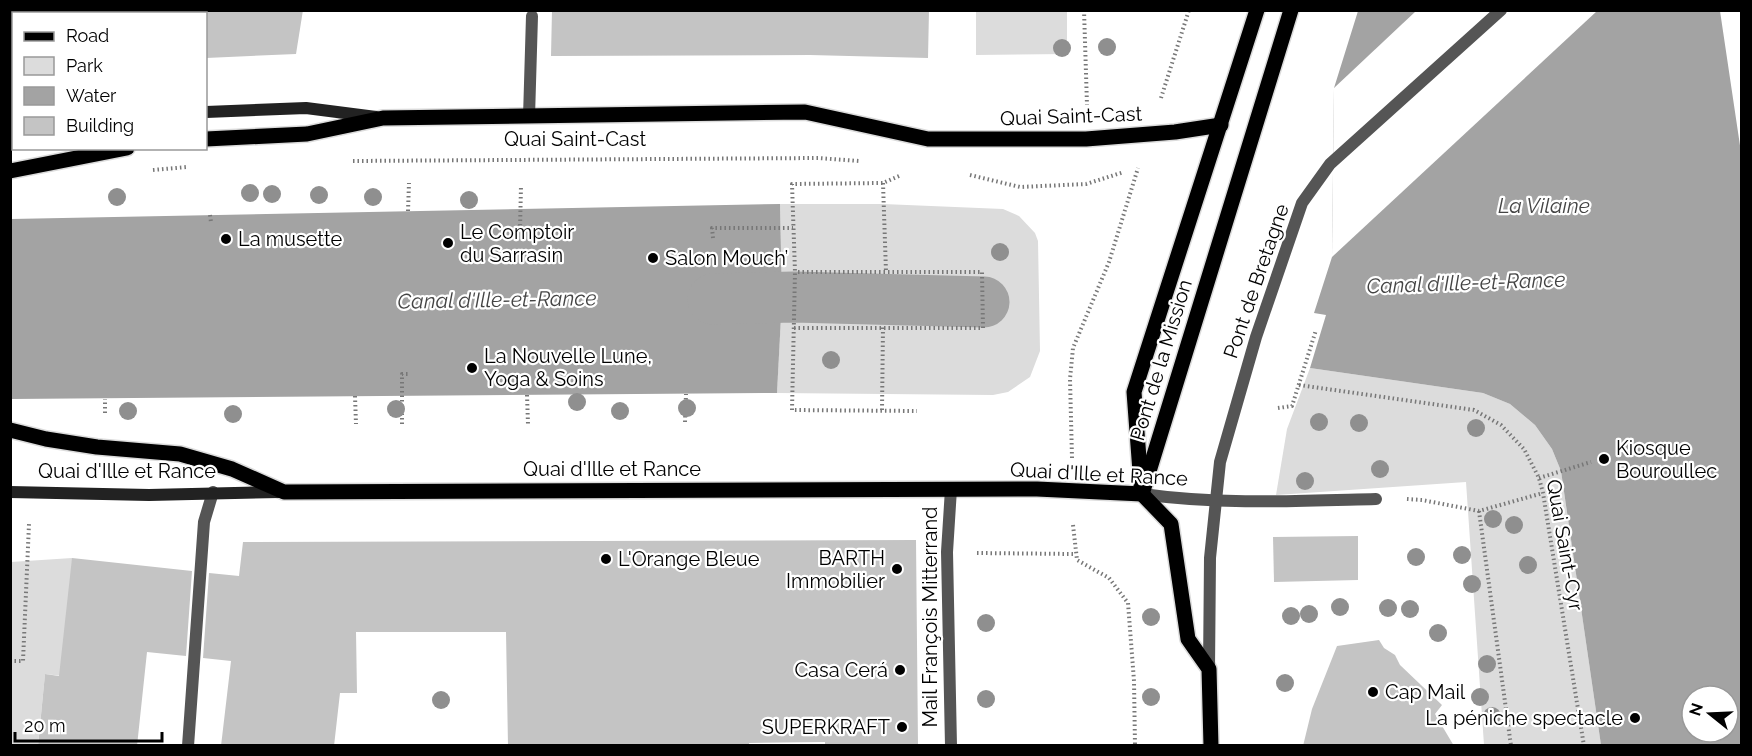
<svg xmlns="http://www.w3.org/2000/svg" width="1752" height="756" viewBox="0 0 1752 756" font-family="Raleway,sans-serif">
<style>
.green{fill:#dcdcdc}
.water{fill:#a3a3a3;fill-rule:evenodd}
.pier{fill:#fff}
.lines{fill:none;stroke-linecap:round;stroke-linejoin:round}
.canal{stroke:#a3a3a3;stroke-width:51}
.building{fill:#c4c4c4}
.primary-casing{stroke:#dbdbdb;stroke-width:18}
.path{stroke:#777;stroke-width:4;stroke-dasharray:1.5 3;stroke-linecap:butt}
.lane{stroke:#555;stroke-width:12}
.street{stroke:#555;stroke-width:12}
.secondary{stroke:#222;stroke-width:12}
.primary{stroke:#000;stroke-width:15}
.tree{fill:#8f8f8f}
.poi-dot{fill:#000;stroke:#fff;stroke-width:2}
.labels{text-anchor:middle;stroke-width:4.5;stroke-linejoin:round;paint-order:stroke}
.street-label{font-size:20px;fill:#000;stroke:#fff}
.poi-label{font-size:20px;fill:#000;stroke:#fff;text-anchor:start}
.water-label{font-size:21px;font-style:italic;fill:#444;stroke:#fff}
</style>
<rect width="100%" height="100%" fill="#fff"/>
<g class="green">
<polygon points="976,11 1067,11 1067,54 976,55"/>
<polygon points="780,204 883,204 1003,209 1019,216 1035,233 1038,241 1040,351 1030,377 1008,392 993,395 777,393 782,298"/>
<polygon points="1310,368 1483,393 1510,404 1535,425 1552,449 1561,471 1601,745 1484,745 1466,482 1276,495 1287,429"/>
<polygon points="72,558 71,677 45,674 38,745 11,746 11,562"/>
</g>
<g class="water">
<path d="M1358 11H1720L1742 159 1741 745H1601L1561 471 1552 449 1535 425 1510 404 1483 393 1310 368 1326 315 1314 313 1332 257 1334 88ZM1692 696H1728V732H1692Z"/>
<polygon points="780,204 782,298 777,393 11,399 11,219"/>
</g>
<polygon class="pier" points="1416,11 1597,11 1332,257 1334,88"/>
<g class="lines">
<polyline class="canal" points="713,299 794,297 984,302"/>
</g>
<g class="building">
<polygon points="206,10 303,10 296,54 206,58"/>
<polygon points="552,10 929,10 928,58 810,55 551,56"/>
<polygon points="1358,536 1358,580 1274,582 1273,537"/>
<polygon points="916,540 918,746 825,746 825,742 749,743 749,746 508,746 506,632 356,632 357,693 340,693 334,746 221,746 231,661 203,658 209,573 239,576 243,542"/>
<polygon points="72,558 192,571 186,656 147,652 137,746 38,746 45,674 59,676"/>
<polygon points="1379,640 1384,648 1395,655 1400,665 1442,705 1435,714 1454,746 1303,746 1312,709 1337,646"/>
</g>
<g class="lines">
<defs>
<g id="primary">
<polyline points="206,139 307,134 383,118 805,112 928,139 1086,139 1175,132 1221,125"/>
<polyline points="10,171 127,148"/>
<polyline points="10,430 46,439 97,447 180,454 232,469 284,492 1037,489 1142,494"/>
<polyline points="1141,485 1134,392 1257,10"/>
<polyline points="1142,494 1291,10"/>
<polyline points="1142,494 1171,524 1188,639 1209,669 1211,746"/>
</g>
</defs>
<use href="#primary" class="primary-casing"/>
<g class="path">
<polyline points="1084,10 1087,105"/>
<polyline points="1161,98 1189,10"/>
<polyline points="353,161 818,158 859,161"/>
<polyline points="153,170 187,167"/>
<polyline points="970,175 1020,187 1086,184 1124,172"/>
<polyline points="899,176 883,183 792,184 795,272 792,410 917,411"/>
<polyline points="883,183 886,272"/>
<polyline points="408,211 409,183"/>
<polyline points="210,215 211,222"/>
<polyline points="520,230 521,186"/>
<polyline points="713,238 712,228 793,228"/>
<polyline points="794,328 983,328 982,272 795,272"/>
<polyline points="1299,385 1474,410 1501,425 1524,449 1539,478 1543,493 1584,746"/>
<polyline points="527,395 528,424"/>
<polyline points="355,396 356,424"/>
<polyline points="1278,408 1292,406 1316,330"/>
<polyline points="882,410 883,327"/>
<polyline points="105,413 105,399"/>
<polyline points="685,422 686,394"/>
<polyline points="402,424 402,374 408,374"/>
<polyline points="1072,458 1070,379 1073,348 1109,262 1138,168"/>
<polyline points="1539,478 1591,462"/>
<polyline points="1407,499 1422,500 1479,511 1543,493"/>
<polyline points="1479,511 1511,746"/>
<polyline points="1073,525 1077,560 1109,578 1128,603 1134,681 1135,746"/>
<polyline points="977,553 1074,554"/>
<polyline points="10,661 23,661 29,524"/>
</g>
<g class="lane">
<path d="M1142 494C1220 505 1298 501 1376 499"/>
<polyline points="1209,669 1210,558 1220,462 1256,337 1302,203 1330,164 1501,10"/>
</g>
<g class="street">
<polyline points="10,39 14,40"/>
<polyline points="529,117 532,16"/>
<polyline points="951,489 947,552 951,746"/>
<polyline points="188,746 204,522 213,492"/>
</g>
<g class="secondary">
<polyline points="206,112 306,108 376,117"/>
<polyline points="10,123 14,123"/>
<polyline points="10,492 149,495 279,492"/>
</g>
<use href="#primary" class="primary"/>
</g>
<g class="tree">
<circle cx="1107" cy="47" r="9"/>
<circle cx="1062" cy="48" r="9"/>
<circle cx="250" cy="193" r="9"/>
<circle cx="272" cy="194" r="9"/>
<circle cx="319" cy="195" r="9"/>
<circle cx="117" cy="197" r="9"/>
<circle cx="373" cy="197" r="9"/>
<circle cx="469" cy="200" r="9"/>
<circle cx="1000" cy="252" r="9"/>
<circle cx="831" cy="360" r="9"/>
<circle cx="577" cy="402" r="9"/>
<circle cx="687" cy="408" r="9"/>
<circle cx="396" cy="409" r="9"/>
<circle cx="128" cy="411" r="9"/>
<circle cx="620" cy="411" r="9"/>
<circle cx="233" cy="414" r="9"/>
<circle cx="1319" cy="422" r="9"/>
<circle cx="1359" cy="423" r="9"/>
<circle cx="1476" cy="428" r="9"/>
<circle cx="1380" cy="469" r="9"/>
<circle cx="1305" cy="481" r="9"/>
<circle cx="1493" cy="519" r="9"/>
<circle cx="1514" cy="525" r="9"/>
<circle cx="1462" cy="555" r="9"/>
<circle cx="1416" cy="557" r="9"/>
<circle cx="1528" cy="565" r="9"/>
<circle cx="1472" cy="584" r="9"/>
<circle cx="1340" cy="607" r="9"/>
<circle cx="1388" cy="608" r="9"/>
<circle cx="1410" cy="609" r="9"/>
<circle cx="1309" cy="614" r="9"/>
<circle cx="1291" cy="616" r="9"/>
<circle cx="1151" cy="617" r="9"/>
<circle cx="986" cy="623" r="9"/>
<circle cx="1438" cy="633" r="9"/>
<circle cx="1487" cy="664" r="9"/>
<circle cx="1285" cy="683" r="9"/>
<circle cx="1151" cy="697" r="9"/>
<circle cx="1480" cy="697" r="9"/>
<circle cx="986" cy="699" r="9"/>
<circle cx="441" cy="700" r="9"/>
<circle cx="1492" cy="716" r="9"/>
</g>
<g class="poi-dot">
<circle cx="226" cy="239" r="6"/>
<circle cx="448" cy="243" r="6"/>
<circle cx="653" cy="258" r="6"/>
<circle cx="472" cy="368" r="6"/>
<circle cx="1604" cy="459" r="6"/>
<circle cx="606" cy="559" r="6"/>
<circle cx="897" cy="569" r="6"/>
<circle cx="900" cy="670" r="6"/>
<circle cx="1373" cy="692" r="6"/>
<circle cx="1635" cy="718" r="6"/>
<circle cx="902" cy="727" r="6"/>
</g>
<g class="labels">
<g class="street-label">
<text transform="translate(1071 116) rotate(-2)" y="7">Quai Saint-Cast</text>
<text x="575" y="146">Quai Saint-Cast</text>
<text transform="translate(1256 281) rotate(-71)" y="7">Pont de Bretagne</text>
<text transform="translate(1161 360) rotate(-73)" y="7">Pont de la Mission</text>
<text x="612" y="476">Quai d'Ille et Rance</text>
<text x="127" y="478">Quai d'Ille et Rance</text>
<text transform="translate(1099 474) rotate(3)" y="7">Quai d'Ille et Rance</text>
<text transform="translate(1565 545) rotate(80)" y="7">Quai Saint-Cyr</text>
<text transform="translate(930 617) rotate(-90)" y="7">Mail François Mitterrand</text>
</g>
<g class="poi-label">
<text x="460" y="239">Le Comptoir<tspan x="460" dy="23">du Sarrasin</tspan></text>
<text x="238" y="246">La musette</text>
<text x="665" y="265">Salon Mouch’</text>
<text x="484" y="363">La Nouvelle Lune,<tspan x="484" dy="23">Yoga &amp; Soins</tspan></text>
<text x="1616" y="455">Kiosque<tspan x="1616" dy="23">Bouroullec</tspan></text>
<text x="885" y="565" text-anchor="end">BARTH<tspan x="885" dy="23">Immobilier</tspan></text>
<text x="618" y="566">L'Orange Bleue</text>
<text x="888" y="677" text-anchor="end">Casa Cerá</text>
<text x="1385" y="699">Cap Mail</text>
<text x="1623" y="725" text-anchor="end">La péniche spectacle</text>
<text x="890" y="734" text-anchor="end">SUPERKRAFT</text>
</g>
<g class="water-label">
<text x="1544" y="213">La Vilaine</text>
<text transform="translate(1466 283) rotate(-2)" y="7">Canal d'Ille-et-Rance</text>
<text transform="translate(497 300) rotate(-1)" y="7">Canal d'Ille-et-Rance</text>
</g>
</g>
<rect width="1752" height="756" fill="none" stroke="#000000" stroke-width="24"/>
<rect x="12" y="12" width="195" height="138" fill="#ffffff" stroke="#999999" stroke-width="1.5"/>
<rect x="24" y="32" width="30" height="9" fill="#000000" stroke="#999999" stroke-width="1.5"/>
<text x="66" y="42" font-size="18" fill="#000000">Road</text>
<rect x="24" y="57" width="30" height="18" fill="#dcdcdc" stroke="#999999" stroke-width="1.5"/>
<text x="66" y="72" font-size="18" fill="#000000">Park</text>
<rect x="24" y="87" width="30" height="18" fill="#a3a3a3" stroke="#999999" stroke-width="1.5"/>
<text x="66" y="102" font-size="18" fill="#000000">Water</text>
<rect x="24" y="117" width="30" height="18" fill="#c4c4c4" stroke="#999999" stroke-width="1.5"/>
<text x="66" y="132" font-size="18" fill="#000000">Building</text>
<g transform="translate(1710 714) rotate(288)"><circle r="28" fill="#ffffff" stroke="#999999" stroke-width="1.5"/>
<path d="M0-4.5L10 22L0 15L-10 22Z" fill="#000000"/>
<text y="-9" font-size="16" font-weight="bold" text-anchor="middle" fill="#000000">N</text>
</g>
<path d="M15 732v9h147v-9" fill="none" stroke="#000000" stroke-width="3"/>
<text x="24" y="732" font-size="18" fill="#000000" stroke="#ffffff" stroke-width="4.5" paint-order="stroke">20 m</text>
</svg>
